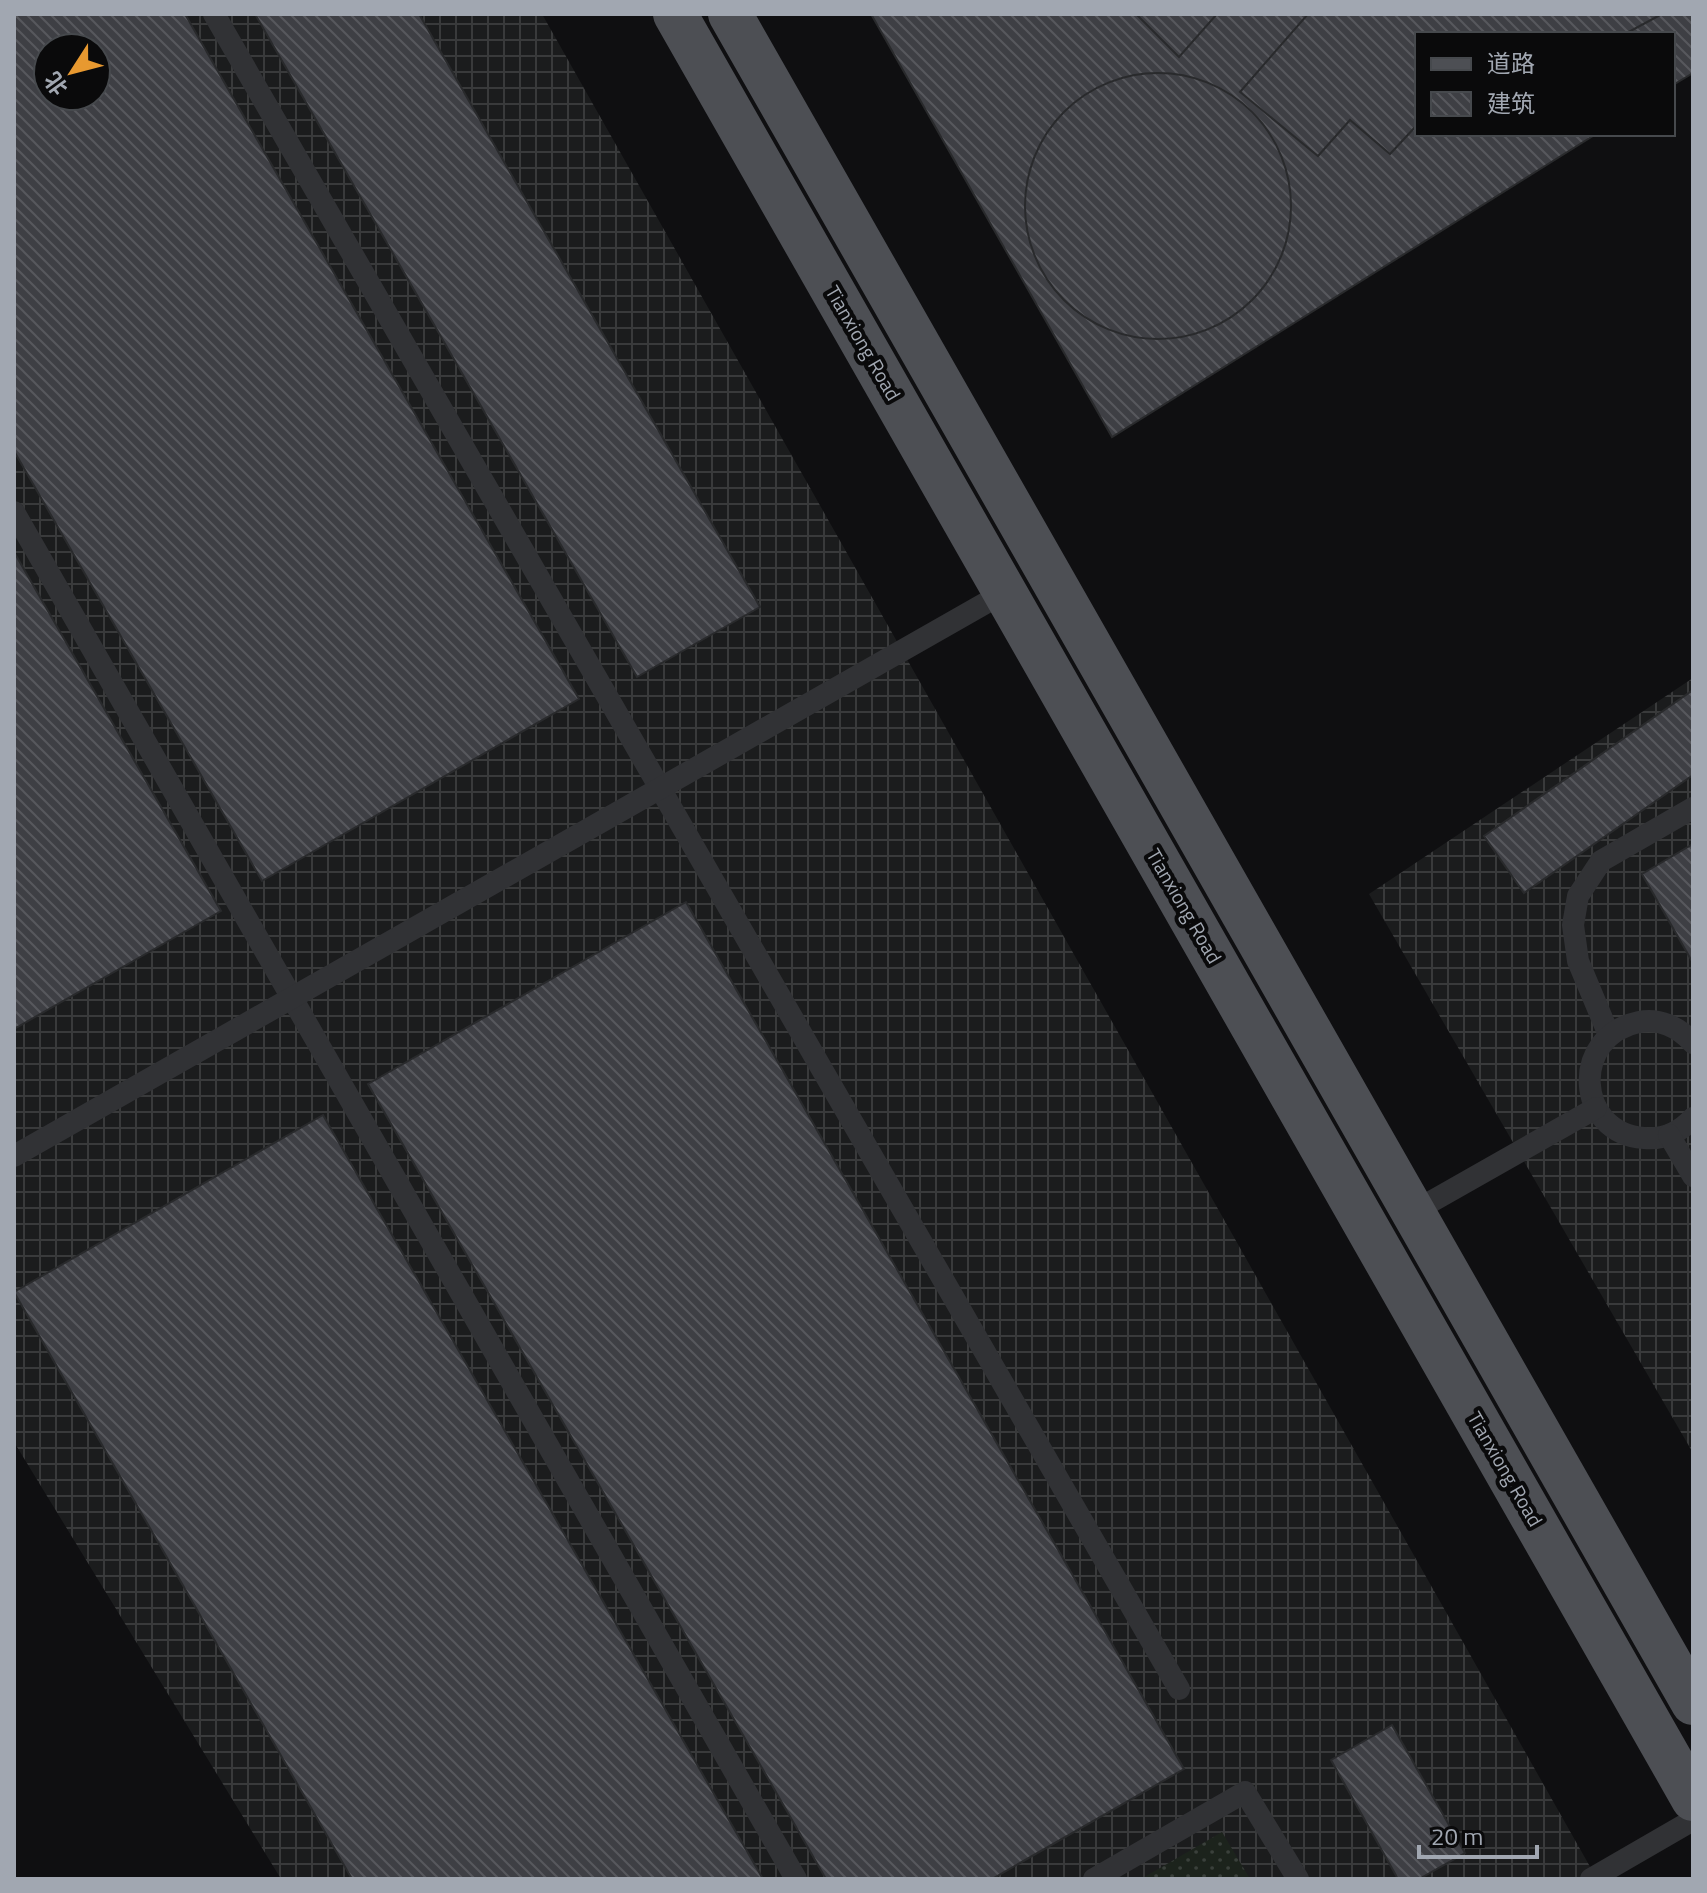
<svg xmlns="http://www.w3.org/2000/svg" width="1707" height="1893" viewBox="0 0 1707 1893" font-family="'Titillium Web','Noto Sans SC',sans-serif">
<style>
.industrial{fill:url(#industrial-grid);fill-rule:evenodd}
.grass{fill:url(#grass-dots)}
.building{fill:url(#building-back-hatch);stroke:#292a2c;stroke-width:2;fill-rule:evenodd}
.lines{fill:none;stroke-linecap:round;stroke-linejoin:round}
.service{stroke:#313235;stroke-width:22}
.primary{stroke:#4d4f54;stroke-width:44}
.labels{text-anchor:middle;stroke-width:8;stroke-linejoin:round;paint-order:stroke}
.street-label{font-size:20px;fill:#a1a7b1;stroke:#0a0a0b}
</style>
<defs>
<pattern id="industrial-grid" width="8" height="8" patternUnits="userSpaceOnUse" patternTransform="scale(2)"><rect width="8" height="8" fill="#1b1c1d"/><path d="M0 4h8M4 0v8" fill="none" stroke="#393a3b"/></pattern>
<pattern id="grass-dots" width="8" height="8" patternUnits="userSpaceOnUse" patternTransform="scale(2)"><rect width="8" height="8" fill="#1c231c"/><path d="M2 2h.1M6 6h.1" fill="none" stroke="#3a403b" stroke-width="1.8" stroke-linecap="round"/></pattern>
<pattern id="building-back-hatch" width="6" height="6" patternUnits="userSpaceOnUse" patternTransform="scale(2)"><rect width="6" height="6" fill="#3e3f44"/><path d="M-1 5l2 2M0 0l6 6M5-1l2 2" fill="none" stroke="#57585d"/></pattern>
</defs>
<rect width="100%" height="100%" fill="#0f0f11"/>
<g class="industrial">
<path d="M14 14H542L1597 1879H281L14 1442ZM48 48H96V96H48Z"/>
<polygon points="1693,678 1693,1453 1369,894"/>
</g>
<polygon class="grass" points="1222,1832 1250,1879 1141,1879"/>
<g class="building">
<path d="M14 14H185L579 699 262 881 14 451ZM48 48H96V96H48Z"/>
<polygon points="255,14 419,14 760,607 637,677"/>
<polygon points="871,14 1693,14 1693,73 1673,85 1673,34 1417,34 1417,134 1596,134 1112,437"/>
<polygon points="1136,14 1217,14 1179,57"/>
<polygon points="1308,14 1662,14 1625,34 1417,34 1417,125 1390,154 1350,120 1318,156 1240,92"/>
<circle cx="1158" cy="206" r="133"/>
<polygon points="14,552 221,911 14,1029"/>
<polygon points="1693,690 1693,775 1524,893 1484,836"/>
<polygon points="1693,844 1693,963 1642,874"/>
<polygon points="686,902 1184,1769 992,1879 826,1879 368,1084"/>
<polygon points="323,1115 763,1879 352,1879 14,1292"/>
<polygon points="1392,1725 1465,1853 1419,1879 1398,1879 1331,1760"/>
</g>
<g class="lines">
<g class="service">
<polyline points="214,14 1179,1689"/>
<polyline points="14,512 796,1879"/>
<polyline points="1609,1035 1578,961 1573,925 1578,896 1601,861 1693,808"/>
<path d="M1693 1043C1679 1027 1659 1018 1639 1022 1570 1036 1575 1133 1644 1138 1664 1140 1680 1132 1693 1118"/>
<polyline points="1669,1135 1693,1176"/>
<polyline points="14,1156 1005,592"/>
<polyline points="1413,1212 1596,1108"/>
<polyline points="1094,1879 1245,1792 1298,1879"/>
<polyline points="1591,1879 1693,1820"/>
</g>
<g class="primary">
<polyline points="675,14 1693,1799"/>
<polyline points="730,14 1693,1703"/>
</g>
</g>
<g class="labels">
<g class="street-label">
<text transform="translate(863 343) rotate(60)" y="7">Tianxiong Road</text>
<text transform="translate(1184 906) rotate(60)" y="7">Tianxiong Road</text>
<text transform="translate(1505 1469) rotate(60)" y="7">Tianxiong Road</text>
</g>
</g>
<rect width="1707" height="1893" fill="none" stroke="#a1a7b1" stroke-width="32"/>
<rect x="1415" y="32" width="260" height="104" fill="#0a0a0b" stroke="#46494d" stroke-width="2"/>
<rect x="1431" y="58" width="40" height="12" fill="#4d4f54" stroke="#46494d" stroke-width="2"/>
<text x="1487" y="72" font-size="24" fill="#a1a7b1">道路</text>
<rect x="1431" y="92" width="40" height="24" fill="url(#building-back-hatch)" stroke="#46494d" stroke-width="2"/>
<text x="1487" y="112" font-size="24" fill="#a1a7b1">建筑</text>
<g transform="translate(72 72) rotate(234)"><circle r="38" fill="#0a0a0b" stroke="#46494d" stroke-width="2"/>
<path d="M0-6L14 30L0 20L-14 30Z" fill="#e89930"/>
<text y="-12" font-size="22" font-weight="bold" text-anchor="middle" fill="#a1a7b1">北</text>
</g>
<path d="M1419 1845v12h118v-12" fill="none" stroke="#a1a7b1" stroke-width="4"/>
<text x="1431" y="1845" font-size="24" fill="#a1a7b1" stroke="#0a0a0b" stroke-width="6" paint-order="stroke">20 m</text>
</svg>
